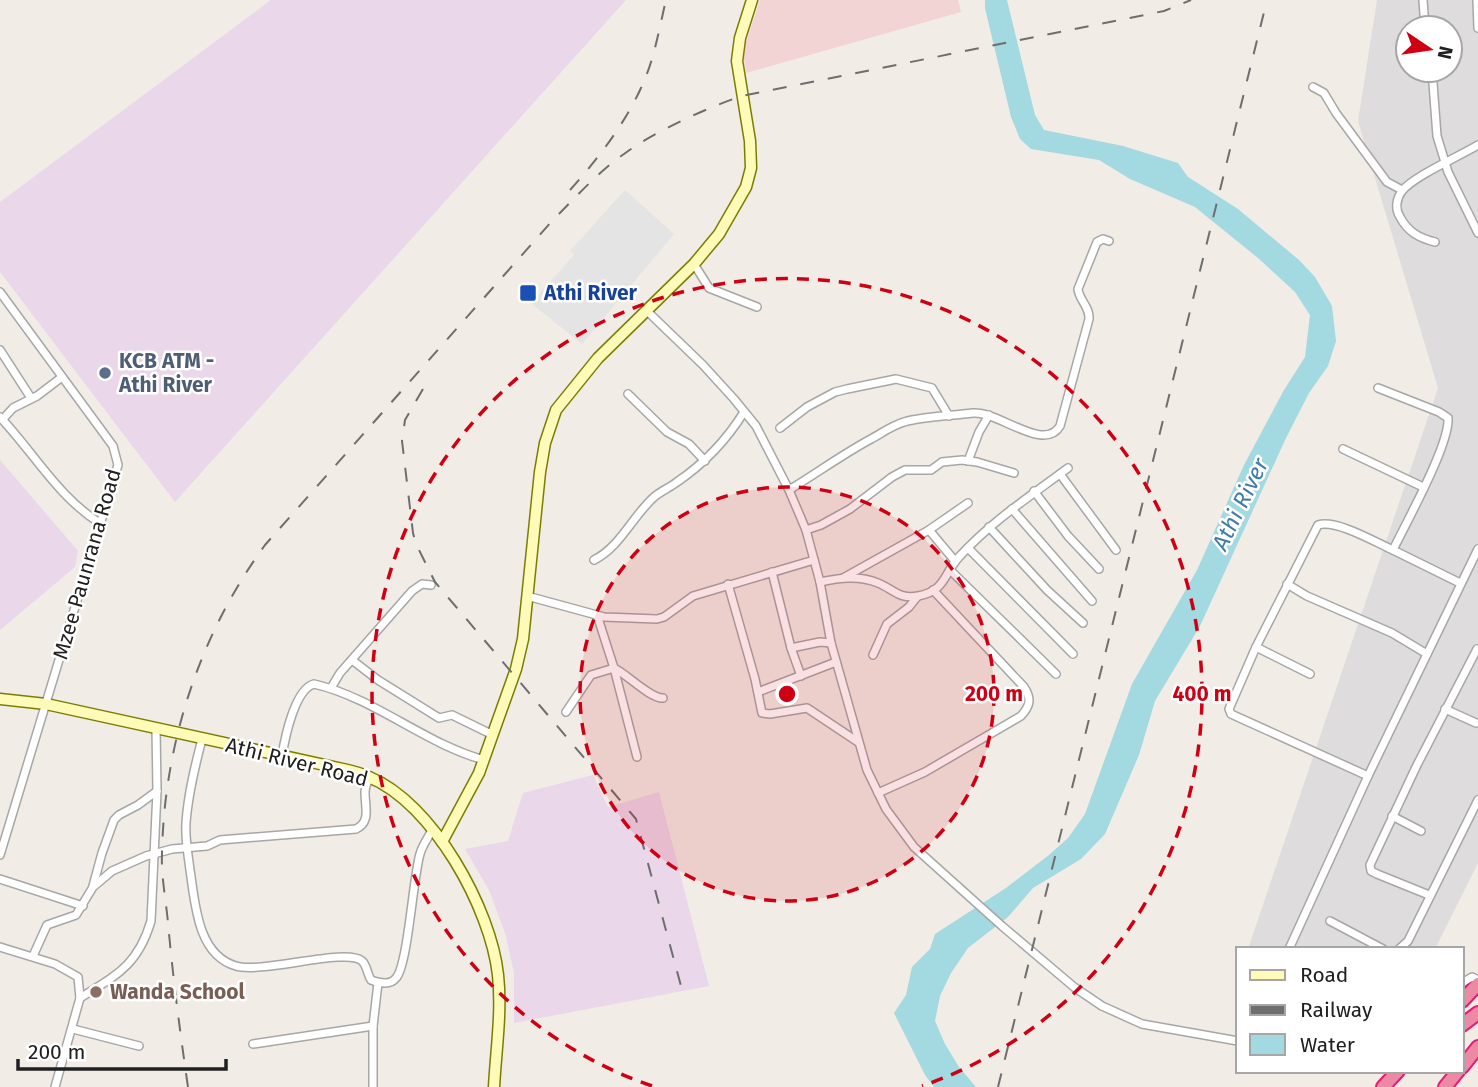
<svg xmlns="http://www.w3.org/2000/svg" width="1478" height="1087" viewBox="0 0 1478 1087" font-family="'Fira Sans',sans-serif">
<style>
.residential{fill:#dedcdd;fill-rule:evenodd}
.commercial{fill:#f2d4d5}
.industrial{fill:#ead7e9}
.parking{fill:#e4e4e4}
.water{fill:#a3d9e1}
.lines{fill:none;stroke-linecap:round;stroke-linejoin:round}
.street-casing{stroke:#a7a7a7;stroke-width:10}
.secondary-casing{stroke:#7c7d00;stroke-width:13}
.highway-casing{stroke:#e71b74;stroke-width:16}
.street{stroke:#fff;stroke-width:7}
.secondary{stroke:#fefab7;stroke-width:10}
.highway{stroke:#ed88a5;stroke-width:12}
.rail{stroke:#6e6e6e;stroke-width:2;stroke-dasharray:14 14;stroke-linecap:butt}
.ring{fill:none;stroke:#cf0014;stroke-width:3.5;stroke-dasharray:12 9}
.transit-dot{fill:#1a4fb4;stroke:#fff;stroke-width:2.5}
.service-dot{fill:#5c6f8a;stroke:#fff;stroke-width:2.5}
.education-dot{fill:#8d6e63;stroke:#fff;stroke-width:2.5}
.labels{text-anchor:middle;stroke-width:5;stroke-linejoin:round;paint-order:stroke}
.transit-label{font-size:21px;font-weight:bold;fill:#164399;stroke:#fff;text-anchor:start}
.service-label{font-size:21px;font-weight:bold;fill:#4e5e75;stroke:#fff;text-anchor:start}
.street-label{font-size:21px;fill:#202020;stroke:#fff}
.education-label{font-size:21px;font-weight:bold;fill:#785e54;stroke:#fff;text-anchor:start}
.water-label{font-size:23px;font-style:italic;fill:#407ca6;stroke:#fff}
.centre{fill:#cf0014;stroke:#fff;stroke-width:3.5}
.ring-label{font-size:21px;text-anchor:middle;font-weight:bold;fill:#cf0014;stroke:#fff;stroke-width:5;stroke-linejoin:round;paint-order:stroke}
</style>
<rect width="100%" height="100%" fill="#f1ece5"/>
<path class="residential" d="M1377 0H1478V863L1435 949H1248L1438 388 1358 121ZM1408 28H1450V70H1408Z"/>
<polygon class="commercial" points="760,0 958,0 961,12 746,73 743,51"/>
<g class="industrial">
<polygon points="271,0 626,0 175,502 0,272 0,202"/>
<polygon points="0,460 78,551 75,567 0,630"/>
<polygon points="593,775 608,807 659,792 709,986 514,1023 514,973 506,936 489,890 465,849 508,841 523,793"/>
</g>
<polygon class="parking" points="625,190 674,234 582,344 531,303 574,255 570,251"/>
<polygon class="water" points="985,0 1007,0 1035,115 1044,130 1123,146 1178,163 1188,177 1238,209 1299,260 1315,277 1332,306 1336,341 1328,366 1309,393 1286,438 1200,626 1155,701 1139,755 1105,834 1081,859 1033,888 1008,917 968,948 951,973 940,996 935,1021 945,1044 959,1067 976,1087 934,1087 925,1075 894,1013 906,995 912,967 930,949 935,934 1006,888 1049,855 1068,838 1085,814 1132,684 1197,570 1244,465 1284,390 1305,357 1310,315 1295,292 1258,258 1195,207 1130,179 1099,160 1031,149 1020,139 1011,117 985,8"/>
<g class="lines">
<defs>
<g id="street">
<polyline points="1423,0 1425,28"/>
<polyline points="1477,1 1478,28"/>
<polyline points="1432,70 1437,136 1448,172 1478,233"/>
<polyline points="1313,87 1324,93 1336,113 1387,182 1402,190"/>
<path d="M1435 242C1419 238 1408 232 1400 217 1395 209 1396 199 1402 191 1414 176 1460 156 1478 145"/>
<polyline points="694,264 709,288 757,307"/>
<polyline points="0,292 113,446 118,465 0,855"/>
<polyline points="646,310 703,365 734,399 756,426 789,490 806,530 820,582 831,643 867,770 886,809 914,847 1002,926 1074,987 1102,1006 1142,1024 1238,1041"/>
<polyline points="0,350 31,398"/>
<path d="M1378 388 1439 412 1448 418C1450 444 1406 523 1393 550L1460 583"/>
<polyline points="628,394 667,432 689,444 705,461"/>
<path d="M0 417C34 453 58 497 101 524"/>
<polyline points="3,419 13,408 37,396 62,377"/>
<polyline points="780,428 807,407 835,392 847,389 896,379 932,388 949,416"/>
<polyline points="1343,449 1423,487"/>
<polyline points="968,461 979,432 989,415"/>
<polyline points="1060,474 1116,550"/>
<path d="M789 490C817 473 843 454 871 439 882 433 891 426 904 422 926 416 950 416 973 413 999 411 1044 453 1060 426L1089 319C1090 307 1079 300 1078 289L1097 242 1103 239 1109 241"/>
<polyline points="1034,491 1068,536 1099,569"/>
<polyline points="1012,509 1092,601"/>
<polyline points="989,527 1047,590 1083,623"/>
<polyline points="806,530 821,525 850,509 892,477 905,470 931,470 942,462 962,460 977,462 1014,473"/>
<polyline points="929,530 968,503"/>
<polyline points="968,548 1073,654"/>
<path d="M594 560C620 547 632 517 654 497 661 491 669 488 677 482 705 463 726 441 744 412"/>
<polyline points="950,570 1056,674"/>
<polyline points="772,572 791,648 820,642 831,643"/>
<polyline points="843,578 929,530 955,561"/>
<path d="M820 582C839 578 859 575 878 583 893 589 900 600 918 596 946 591 944 573 959 557 992 521 1029 497 1068 468"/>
<polyline points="728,584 755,679 762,713 770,714 807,708 858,742"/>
<polyline points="1287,584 1307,596 1392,633 1427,654"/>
<polyline points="527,596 604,617 657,619 664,617 693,596 814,560"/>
<polyline points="597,615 614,668 637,757"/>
<polyline points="1256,647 1310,674"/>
<polyline points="791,648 801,676"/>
<polyline points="873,655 887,624 909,607 917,597"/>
<polyline points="352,660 378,680 439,718 452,715 493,735"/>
<polyline points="331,688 340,673 412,591 422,584 431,585"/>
<polyline points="758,692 836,662"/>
<polyline points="1445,709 1476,723"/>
<path d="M566 712 591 675 614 668C628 675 651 699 663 698"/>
<path d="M202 739C195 766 188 794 186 823 185 839 188 854 190 870 195 902 197 955 236 966 261 974 348 947 362 961 367 965 367 974 371 980 379 983 390 986 396 978 408 965 413 877 420 854 422 846 428 838 432 830"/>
<path d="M282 756C285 737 295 689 314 684 375 698 423 743 484 760"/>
<path d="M1368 776 1231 714 1229 709 1256 647 1318 525C1336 519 1375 542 1393 550"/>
<path d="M878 793 925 772 1021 716C1030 706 1032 699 1024 687L933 590"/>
<polyline points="1392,816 1421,831"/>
<polyline points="0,879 83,906"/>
<polyline points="93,886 102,853 114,820 119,815 138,805 157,791"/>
<polyline points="1429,895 1377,874 1371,871 1370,865 1417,765 1477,649"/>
<polyline points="1330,921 1383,949"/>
<polyline points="0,947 55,964 78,977 80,998 55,1087"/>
<polyline points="1289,949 1368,776 1478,549"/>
<polyline points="1399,949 1408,941 1478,800"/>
<path d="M33 956 47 925 76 915 93 887 112 871 146 856 172 849 207 846 220 840 356 829C371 822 365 807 365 793 365 787 367 782 370 777"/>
<polyline points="1462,983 1472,977 1478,980"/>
<path d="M80 998C117 975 138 965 151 921L157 791 156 728"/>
<polyline points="73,1029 139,1046"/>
<polyline points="253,1044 373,1026"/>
<polyline points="373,1087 373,1026 378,983"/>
</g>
<g id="secondary">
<path d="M0 699 46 704 343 769C352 771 361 773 369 777 433 803 491 909 498 975 502 1012 496 1050 494 1087"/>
<polyline points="442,842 479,773 516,669 523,639 540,472 545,443 556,410 598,358 694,264 719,234 746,187 751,168 750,141 737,61 740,38 752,0"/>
</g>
<g id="highway">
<polyline points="1462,1001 1478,984"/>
<polyline points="1462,1025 1478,1013"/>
<polyline points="1462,1067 1478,1047"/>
<polyline points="1383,1087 1398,1071"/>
<polyline points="1445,1087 1458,1071"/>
</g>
</defs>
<use href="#street" class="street-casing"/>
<use href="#secondary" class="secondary-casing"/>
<use href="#highway" class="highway-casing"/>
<use href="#street" class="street"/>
<use href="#secondary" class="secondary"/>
<use href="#highway" class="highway"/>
<g class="rail">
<path d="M570 190C597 160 624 125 641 88 654 61 659 29 666 0"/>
<polyline points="423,389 405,420 402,441 413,533 416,544 435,582 636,819 681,986"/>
<path d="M188 1087C180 1032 173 978 168 923 166 900 161 876 162 854 164 743 200 634 265 545L552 221C575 198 597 173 624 154 652 133 708 107 742 96L1164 11 1191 0"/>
<polyline points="998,1087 1267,0"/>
</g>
</g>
<circle cx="787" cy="694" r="207" fill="#cf0014" fill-opacity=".12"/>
<g class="ring">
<circle cx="787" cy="694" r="207"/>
<path d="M652 1086A415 415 0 1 1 922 1086"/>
</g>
<rect class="transit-dot" x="519" y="284" width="18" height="18" rx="3.5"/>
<circle class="service-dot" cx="105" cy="373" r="7"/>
<circle class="education-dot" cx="96" cy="992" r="7"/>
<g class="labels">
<g class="transit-label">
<text x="544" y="300">Athi River</text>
</g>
<g class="service-label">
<text x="119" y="368">KCB ATM -<tspan x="119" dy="24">Athi River</tspan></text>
</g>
<g class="street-label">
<text transform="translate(87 564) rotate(-74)" y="7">Mzee Paunrana Road</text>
<text transform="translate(297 762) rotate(14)" y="7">Athi River Road</text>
</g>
<g class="education-label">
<text x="110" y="999">Wanda School</text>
</g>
<g class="water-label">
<text transform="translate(1240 504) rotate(-64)" y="8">Athi River</text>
</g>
</g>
<circle cx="787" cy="694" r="10" class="centre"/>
<g class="ring-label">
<text x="994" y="701">200 m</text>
<text x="1202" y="701">400 m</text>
</g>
<rect x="1236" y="947" width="228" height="126" fill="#ffffff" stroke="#a6a6a6" stroke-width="2"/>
<rect x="1250" y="970" width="35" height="10" fill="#fefab7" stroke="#a6a6a6" stroke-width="2"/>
<text x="1300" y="982" font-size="21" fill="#202020">Road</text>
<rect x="1250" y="1005" width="35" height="10" fill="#6e6e6e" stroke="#a6a6a6" stroke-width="2"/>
<text x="1300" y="1017" font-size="21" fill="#202020">Railway</text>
<rect x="1250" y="1034" width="35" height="21" fill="#a3d9e1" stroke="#a6a6a6" stroke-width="2"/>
<text x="1300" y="1052" font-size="21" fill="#202020">Water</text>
<g transform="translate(1429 49) rotate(103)"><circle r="33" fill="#ffffff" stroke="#a6a6a6" stroke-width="2"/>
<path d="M0-5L12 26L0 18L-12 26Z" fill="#cf0014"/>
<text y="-10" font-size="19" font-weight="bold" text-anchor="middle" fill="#202020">N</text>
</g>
<path d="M18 1059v10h208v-10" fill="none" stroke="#202020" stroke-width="3.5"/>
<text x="28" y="1059" font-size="21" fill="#202020" stroke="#ffffff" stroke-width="5" paint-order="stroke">200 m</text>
</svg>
